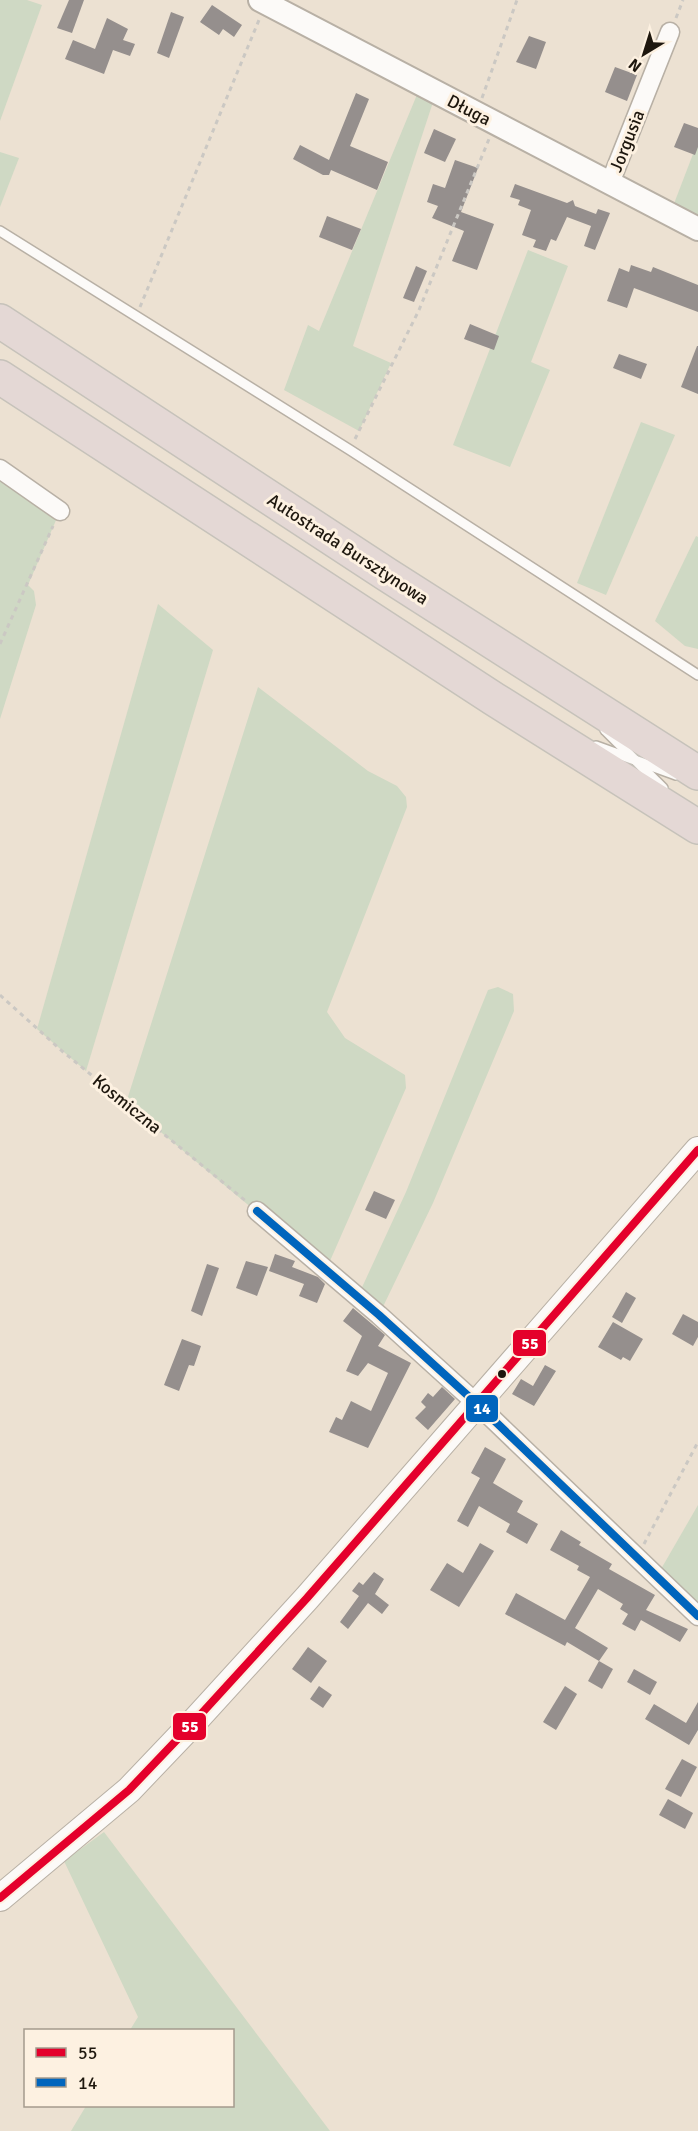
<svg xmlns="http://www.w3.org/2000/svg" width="698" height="2131" viewBox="0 0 698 2131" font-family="Signika,sans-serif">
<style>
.green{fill:#cfd9c4}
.building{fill:#958f8d}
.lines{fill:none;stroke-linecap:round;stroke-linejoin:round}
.service-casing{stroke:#b8b0a5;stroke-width:12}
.minor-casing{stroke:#b8b0a5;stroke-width:21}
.tertiary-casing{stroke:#b8b0a5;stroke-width:26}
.secondary-casing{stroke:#b8b0a5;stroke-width:28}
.motorway-casing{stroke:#c6c2ba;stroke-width:36}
.path{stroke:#cbc8c3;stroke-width:3;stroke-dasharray:4.5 4.5;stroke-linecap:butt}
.service{stroke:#fcfaf8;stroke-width:9}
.minor{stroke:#fcfaf8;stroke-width:18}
.tertiary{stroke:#fcfaf8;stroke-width:22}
.secondary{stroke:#fcfaf8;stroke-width:26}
.motorway{stroke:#e4d8d5;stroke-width:33}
.bus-1-casing{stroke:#fdf1e1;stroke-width:12}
.bus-2-casing{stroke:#fdf1e1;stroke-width:12}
.bus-1{stroke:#e4002b;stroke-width:8}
.bus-2{stroke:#0065bd;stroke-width:8}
.bus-dot{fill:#1e170e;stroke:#fdf1e1;stroke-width:2}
.labels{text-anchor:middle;stroke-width:6;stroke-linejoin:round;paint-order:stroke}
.street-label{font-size:18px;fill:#1e170e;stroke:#fdf1e1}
.line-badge{stroke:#fdf1e1;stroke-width:2}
.badge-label{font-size:16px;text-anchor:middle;font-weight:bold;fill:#fff}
</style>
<rect width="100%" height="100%" fill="#ece1d2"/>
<g class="green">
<polygon points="0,0 27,0 42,5 0,121"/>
<polygon points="421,85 436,93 353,346 391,363 359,431 284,390 308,325 319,331"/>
<polygon points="698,141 698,229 670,214"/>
<polygon points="0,152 19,158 0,207"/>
<polygon points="528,250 568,266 531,362 550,370 510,467 453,445"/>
<polygon points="641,422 675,435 606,595 577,583"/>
<polygon points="0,469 60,511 28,585 34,591 36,605 0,719"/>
<polygon points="696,536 698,537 698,649 685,646 655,621"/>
<polygon points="158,604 213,650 86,1071 37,1029"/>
<polygon points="258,687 368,771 397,786 406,797 407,807 327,1012 345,1038 405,1075 406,1088 326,1270 126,1103"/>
<polygon points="498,987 513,994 514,1011 433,1203 379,1315 358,1296 406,1192 488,990"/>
<polygon points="698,1505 698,1600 692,1611 657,1576"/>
<polygon points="104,1832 330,2131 71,2131 86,2106 232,2106 232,2030 130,2030 138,2017 64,1861"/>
</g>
<g class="building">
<polygon points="69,0 84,0 72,33 57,28"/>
<polygon points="212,5 242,25 234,37 223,29 219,35 200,22"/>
<polygon points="171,12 184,17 169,58 157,53"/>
<polygon points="107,18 128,29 123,40 135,44 130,56 113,50 104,74 65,59 73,40 95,49"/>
<polygon points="529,36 546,42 536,69 516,62"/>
<polygon points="615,67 637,75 627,101 605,92"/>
<polygon points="356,93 369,99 350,146 388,162 377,190 331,170 329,175 323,175 293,159 300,145 329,160"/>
<polygon points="684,123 698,128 698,147 695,155 674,147"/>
<polygon points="434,129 456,139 445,162 424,153"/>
<polygon points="455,160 478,168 461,212 494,224 477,270 452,261 464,231 432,218 438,206 427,202 433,184 445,188"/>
<polygon points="515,184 567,203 573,200 575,206 596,214 598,209 610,213 595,250 584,246 591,226 567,217 556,241 551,239 546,251 533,247 536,240 522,235 531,210 518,205 520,200 510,197"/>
<polygon points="327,216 361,229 352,250 319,237"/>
<polygon points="631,265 651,272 653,267 698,285 698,312 634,288 627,308 607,301 619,268 629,272"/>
<polygon points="416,266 427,271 414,302 403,298"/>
<polygon points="470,324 499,336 494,350 464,339"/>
<polygon points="697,346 698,346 698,394 681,387"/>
<polygon points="619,354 647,364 641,379 613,368"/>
<polygon points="374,1191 395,1200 386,1219 365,1210"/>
<polygon points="275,1254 295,1261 292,1267 318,1277 325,1284 317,1303 299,1296 304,1284 269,1271"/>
<polygon points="246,1261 268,1267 257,1296 236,1288"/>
<polygon points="207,1264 219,1268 202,1316 191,1311"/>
<polygon points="626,1292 636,1298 622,1323 612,1317"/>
<polygon points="353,1308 385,1335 378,1346 411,1363 368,1448 329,1432 336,1417 342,1420 351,1401 371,1411 388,1373 368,1363 358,1376 346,1371 362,1336 343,1321"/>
<polygon points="683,1314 698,1322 698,1337 693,1346 672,1334"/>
<polygon points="613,1322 643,1339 630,1361 623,1357 621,1360 598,1347"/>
<polygon points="182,1339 201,1346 194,1366 189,1365 179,1391 164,1385"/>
<polygon points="545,1365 556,1371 534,1406 512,1394 521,1379 533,1386"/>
<polygon points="442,1387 455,1399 428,1430 415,1418 426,1407 421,1402 428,1393 433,1397"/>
<polygon points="485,1447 506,1459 493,1483 523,1501 517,1512 538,1524 527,1544 506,1532 510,1524 479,1506 468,1527 457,1521 480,1478 471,1473"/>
<polygon points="561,1530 581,1542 579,1545 612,1564 609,1569 655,1595 646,1610 688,1629 680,1642 641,1620 635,1631 622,1624 628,1614 620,1609 623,1604 598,1589 575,1628 608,1648 599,1661 567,1642 565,1646 505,1614 516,1593 565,1620 590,1577 577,1570 579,1566 550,1550"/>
<polygon points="480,1543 494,1551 459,1607 430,1590 447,1563 463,1573"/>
<polygon points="374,1572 384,1579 375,1594 389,1605 382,1614 368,1603 348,1629 340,1622 359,1596 352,1591 359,1582 363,1585"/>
<polygon points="308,1647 327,1661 311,1683 292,1669"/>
<polygon points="599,1661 613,1669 602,1689 588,1681"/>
<polygon points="634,1669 657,1682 650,1695 627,1682"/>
<polygon points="319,1686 332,1695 323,1708 310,1699"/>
<polygon points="565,1686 577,1694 556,1730 543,1722"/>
<polygon points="698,1702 698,1730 689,1745 645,1719 654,1704 686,1723"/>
<polygon points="682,1759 697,1767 681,1797 665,1789"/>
<polygon points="668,1799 693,1813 685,1829 659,1815"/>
</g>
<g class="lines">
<defs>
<g id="service">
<polyline points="0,231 350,450 698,675"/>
<polyline points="605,730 663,788"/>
<polyline points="596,746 676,775"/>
</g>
<g id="minor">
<polyline points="610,183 670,32"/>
<polyline points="0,469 60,511"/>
<polyline points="257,1211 379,1315 476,1403 698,1616"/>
</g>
<polyline id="tertiary" points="260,0 698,229"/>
<polyline id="secondary" points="0,1898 129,1790 191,1725 307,1598 698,1150"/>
<g id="motorway">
<polyline points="0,321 386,574 698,773"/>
<polyline points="0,377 494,699 698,827"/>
</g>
</defs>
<use href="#service" class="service-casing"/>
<use href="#minor" class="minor-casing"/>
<use href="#tertiary" class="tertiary-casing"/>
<use href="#secondary" class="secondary-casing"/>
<use href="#motorway" class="motorway-casing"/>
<g class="path">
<polyline points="676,18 683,0"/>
<polyline points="482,98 517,0"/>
<polyline points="140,307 259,20"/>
<polyline points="355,439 419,310 489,139"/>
<polyline points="0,644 53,526"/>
<polyline points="0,995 62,1051 247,1202"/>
<polyline points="644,1544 698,1442"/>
</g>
<use href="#service" class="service"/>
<use href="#minor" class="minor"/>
<use href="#tertiary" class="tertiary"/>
<use href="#secondary" class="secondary"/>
<use href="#motorway" class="motorway"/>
<defs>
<polyline id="bus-1" points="0,1898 129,1790 191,1725 307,1598 698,1150"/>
<polyline id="bus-2" points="257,1211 379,1315 476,1403 698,1616"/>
</defs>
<use href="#bus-1" class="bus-1-casing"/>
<use href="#bus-2" class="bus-2-casing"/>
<use href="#bus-1" class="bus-1"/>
<use href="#bus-2" class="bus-2"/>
</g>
<circle class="bus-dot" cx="502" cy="1374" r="5"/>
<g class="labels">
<g class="street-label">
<text transform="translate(469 110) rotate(27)" y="6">Długa</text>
<text transform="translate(627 141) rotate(-68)" y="6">Jorgusia</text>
<text transform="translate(348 549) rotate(33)" y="6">Autostrada Bursztynowa</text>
<text transform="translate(127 1104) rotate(39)" y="6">Kosmiczna</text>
</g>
</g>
<g class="line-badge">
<rect x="512" y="1329" width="35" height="28" rx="6" fill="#e4002b"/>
<rect x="465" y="1394" width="34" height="29" rx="6" fill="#0065bd"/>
<rect x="172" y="1712" width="35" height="29" rx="6" fill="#e4002b"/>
</g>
<g class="badge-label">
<text x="530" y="1349">55</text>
<text x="482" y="1414">14</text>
<text x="190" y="1732">55</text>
</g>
<rect x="24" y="2029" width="210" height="78" fill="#fdf1e1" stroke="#a49a8d" stroke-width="1.5"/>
<rect x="36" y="2048" width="30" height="9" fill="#e4002b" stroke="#a49a8d" stroke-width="1.5"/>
<text x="78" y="2059" font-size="18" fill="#1e170e">55</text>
<rect x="36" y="2078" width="30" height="9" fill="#0065bd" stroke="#a49a8d" stroke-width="1.5"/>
<text x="78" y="2089" font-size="18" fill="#1e170e">14</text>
<g transform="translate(644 54) rotate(218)" stroke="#fdf1e1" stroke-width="4.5" paint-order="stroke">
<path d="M0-4.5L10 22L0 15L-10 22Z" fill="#1e170e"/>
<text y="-9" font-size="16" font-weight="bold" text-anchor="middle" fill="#1e170e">N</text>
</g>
</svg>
